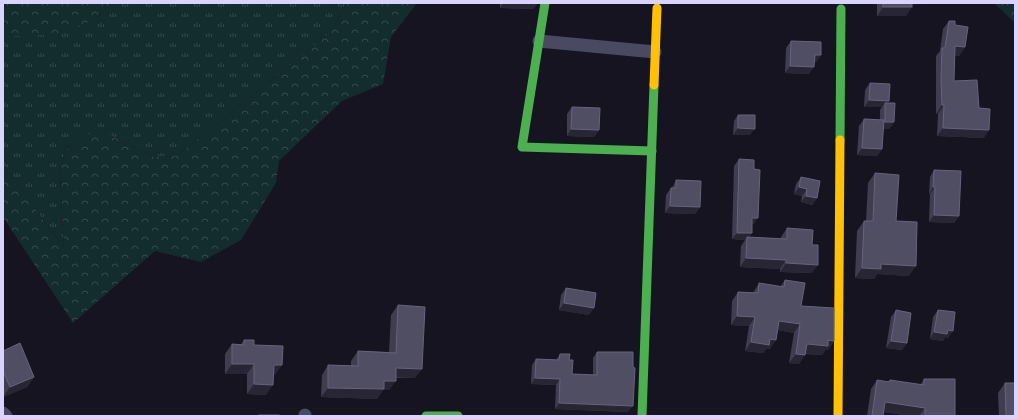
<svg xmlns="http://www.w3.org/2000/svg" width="1018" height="419" viewBox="0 0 1018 419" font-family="Barlow,sans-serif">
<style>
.grass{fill:url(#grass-tufts)}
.forest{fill:url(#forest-crowns)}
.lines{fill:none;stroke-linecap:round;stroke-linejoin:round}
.street{stroke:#4a4962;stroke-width:13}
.fast{stroke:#4caf50;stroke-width:9}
.slow{stroke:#ffc107;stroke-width:9}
.wall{fill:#403d50}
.shaded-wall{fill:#282635}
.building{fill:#504e63;stroke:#66637b}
</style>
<defs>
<pattern id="grass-tufts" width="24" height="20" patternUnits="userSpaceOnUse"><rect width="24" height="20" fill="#132c2d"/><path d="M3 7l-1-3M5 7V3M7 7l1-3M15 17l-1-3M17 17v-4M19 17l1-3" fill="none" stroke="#354a4c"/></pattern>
<pattern id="forest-crowns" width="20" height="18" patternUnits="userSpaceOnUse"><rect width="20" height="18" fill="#132c2d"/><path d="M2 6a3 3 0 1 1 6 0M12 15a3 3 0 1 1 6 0" fill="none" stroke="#354a4c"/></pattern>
</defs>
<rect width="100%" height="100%" fill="#161421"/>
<polygon class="grass" points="112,3 347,3 330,33 215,126 176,156 152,157 108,134 85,134 65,151 60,176 64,248 3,165 3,33 17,36 95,19"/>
<g class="forest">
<polygon points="3,3 112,3 95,19 61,34 17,36 3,33"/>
<polygon points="347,3 417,3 391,37 383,84 342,101 279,161 276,183 241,240 201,262 155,251 73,323 3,217 3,165 64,248 60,175 65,151 85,134 108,134 152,157 176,156 215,126 330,33"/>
<polygon points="994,3 1015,3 1015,23"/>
</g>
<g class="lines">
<g class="street">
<polyline points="539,41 655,52"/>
<polyline points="3,413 6,416"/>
<polyline points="305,416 305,415"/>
</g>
<g class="fast">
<polyline points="545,3 522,147 652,151"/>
<polyline points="840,140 841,9"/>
<polyline points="426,416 458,416"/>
<polyline points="642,416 654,85"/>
</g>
<g class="slow">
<polyline points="654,85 657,8"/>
<polyline points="838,416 840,140"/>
</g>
</g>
<g class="wall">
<polygon points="500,3 538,3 533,9 500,8"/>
<polygon points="877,3 912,3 906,16 877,16"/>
<polygon points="949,21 955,25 965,47 959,56 954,55 954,81 979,108 984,138 937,136 938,114 936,114 936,56 940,51 943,29"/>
<polygon points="791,41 821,55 816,62 814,62 809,74 785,73 786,48"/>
<polygon points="870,83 889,101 887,103 894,122 889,129 883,129 882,149 877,156 857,155 859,126 864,119 880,120 880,110 882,107 864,107 865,90"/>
<polygon points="572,107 599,130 594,137 567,136 567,114"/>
<polygon points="738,115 750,135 733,135 734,121"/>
<polygon points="739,159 754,169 754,224 752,224 752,233 749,237 781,239 781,237 787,228 812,273 780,272 780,269 740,267 741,246 745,240 732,239 734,166"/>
<polygon points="934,170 959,216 954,223 929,222 930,194 929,194 930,177"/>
<polygon points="875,173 896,221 909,276 877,274 874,279 855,278 857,231 864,221 866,221 868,183"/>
<polygon points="801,177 817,198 812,205 801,202 802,196 794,194 796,184"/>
<polygon points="676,180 700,207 695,214 665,213 666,195 671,188 672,188"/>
<polygon points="785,280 801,306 834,341 828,350 826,349 822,355 805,354 799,364 789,363 794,333 778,330 770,349 766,349 763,353 745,351 749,326 731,325 732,301 738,292 753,293 759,283 780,287"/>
<polygon points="566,288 589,315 559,310 561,295"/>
<polygon points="398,305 415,378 396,378 389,390 383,390 377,399 321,397 322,375 328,365 351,366 351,361 358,351 389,352 391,315"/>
<polygon points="896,310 907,343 902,350 886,348 891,317"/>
<polygon points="938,310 948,338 945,337 943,341 930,339 933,317"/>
<polygon points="244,340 254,345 275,375 273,375 266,395 247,394 247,374 225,374 225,354 232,344 241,344"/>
<polygon points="3,351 34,377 27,387 3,397"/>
<polygon points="597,352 628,412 555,409 556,385 531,384 532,365 536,359 556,360 560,354 569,360 572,374 593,375 593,358"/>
<polygon points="924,379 955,416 910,416 884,412 883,416 867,416 871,389 877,380 888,382 890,380 920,385"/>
<polygon points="1005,383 1015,416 999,416 998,393"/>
</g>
<g class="shaded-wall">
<polygon points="503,3 538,3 533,9 500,8"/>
<polygon points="883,7 912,7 906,16 877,16"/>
<polygon points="955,46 965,47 959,56 949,54"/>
<polygon points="815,55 821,55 816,62 810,62"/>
<polygon points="790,66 814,67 809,74 785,73"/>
<polygon points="869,100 889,101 885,106 885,103 882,107 864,107"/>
<polygon points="942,105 944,105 938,114 936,114"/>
<polygon points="885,122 894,122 889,129 880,129"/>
<polygon points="738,128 755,129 750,135 733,135"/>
<polygon points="943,128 989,130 984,138 937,136"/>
<polygon points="571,129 599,130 594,137 567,136"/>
<polygon points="862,148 882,149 877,156 857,155"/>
<polygon points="799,187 807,189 802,196 794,194"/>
<polygon points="933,187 935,187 930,194 929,194"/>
<polygon points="806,196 817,198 812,205 801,202"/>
<polygon points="670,206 700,207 695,214 665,213"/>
<polygon points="934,215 959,216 954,223 929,222"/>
<polygon points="752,218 758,218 754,224 748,224"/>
<polygon points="737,233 752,233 747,240 747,237 745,240 732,239"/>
<polygon points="746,258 786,260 780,269 740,267"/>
<polygon points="786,263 818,265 812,273 780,272"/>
<polygon points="881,264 916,266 909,276 877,274 874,279 855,278 862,268"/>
<polygon points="564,303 594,308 589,315 559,310"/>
<polygon points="737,316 755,317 749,326 731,325"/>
<polygon points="779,321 800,324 794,333 773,329"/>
<polygon points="948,330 953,331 948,338 945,337 943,341 930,339 934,332"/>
<polygon points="770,339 776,340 770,349 766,349 763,353 745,351 751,342"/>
<polygon points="828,340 834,341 828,350 826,349 822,355 800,353 807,344"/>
<polygon points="891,341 907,343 902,350 886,348"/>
<polygon points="796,354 805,355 799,364 789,363"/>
<polygon points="232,364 254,364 247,374 225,374"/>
<polygon points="274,365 282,365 275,375 267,375"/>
<polygon points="396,368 422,369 415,378 389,377"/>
<polygon points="34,377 27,387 3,397 10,387"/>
<polygon points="535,378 560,379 556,385 531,384"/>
<polygon points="384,381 396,381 389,390 383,390 377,399 321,397 328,388"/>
<polygon points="254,384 273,385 266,395 247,394"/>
<polygon points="885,402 925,408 919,416 910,416 879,411"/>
<polygon points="559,403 633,406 628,412 555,409"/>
</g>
<g class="building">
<rect x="883" y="3" width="29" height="4"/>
<polygon points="949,21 955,21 955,25 968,27 965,47 955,46 954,81 977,80 979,108 990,109 989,130 943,128 944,105 942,105 941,80 942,48 945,48"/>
<polygon points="791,41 821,42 821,55 815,55 814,67 790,66"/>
<polygon points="870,83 890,84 889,101 869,100"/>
<polygon points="885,103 895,103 894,122 885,122"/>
<polygon points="572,107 600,108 599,130 571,129"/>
<polygon points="738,115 755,115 755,129 738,128"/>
<polygon points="864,119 884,120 882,149 862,148"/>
<polygon points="739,159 754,160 754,169 760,170 758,218 752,218 752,233 737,233"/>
<polygon points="934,170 961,171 959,216 934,215 935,187 933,187"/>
<polygon points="875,173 899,175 896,221 917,222 916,266 881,264 881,269 862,268 864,221 873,221"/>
<polygon points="801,177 820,181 817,198 806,196 807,189 799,187"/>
<polygon points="676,180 701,181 700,207 670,206 671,188 676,188"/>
<polygon points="787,228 813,230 812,245 818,245 818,265 786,263 786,260 746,258 747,237 787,239"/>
<polygon points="785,280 805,283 801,306 834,308 834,341 828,340 828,346 807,344 805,355 796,354 800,324 779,321 776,340 770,339 769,345 751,342 755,317 737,316 738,292 758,293 759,283 784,287"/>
<polygon points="566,288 596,293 594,308 564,303"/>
<polygon points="398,305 425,307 422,369 396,368 396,381 384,381 384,389 328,388 328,365 358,366 358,351 396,353"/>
<polygon points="896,310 911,313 907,343 891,341"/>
<polygon points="938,310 955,312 953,331 948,330 947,334 934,332"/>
<polygon points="244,340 254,340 254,345 283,346 282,365 274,365 273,385 254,384 254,364 232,364 232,344 244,345"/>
<polygon points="20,343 34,377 10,387 3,371 3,351"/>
<polygon points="597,352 633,352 633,367 635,368 633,406 559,403 560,379 535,378 536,359 559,360 560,354 570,354 569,360 573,360 572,374 597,375"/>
<polygon points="924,379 955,379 955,416 925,416 925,408 885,402 883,416 872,416 877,380 889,382 890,380 924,385"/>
<polygon points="1005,383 1015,383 1015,416 1006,416"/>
<rect x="259" y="415" width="20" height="1"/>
</g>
<rect width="1018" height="419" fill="none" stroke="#d9d4ff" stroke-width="8"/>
</svg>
